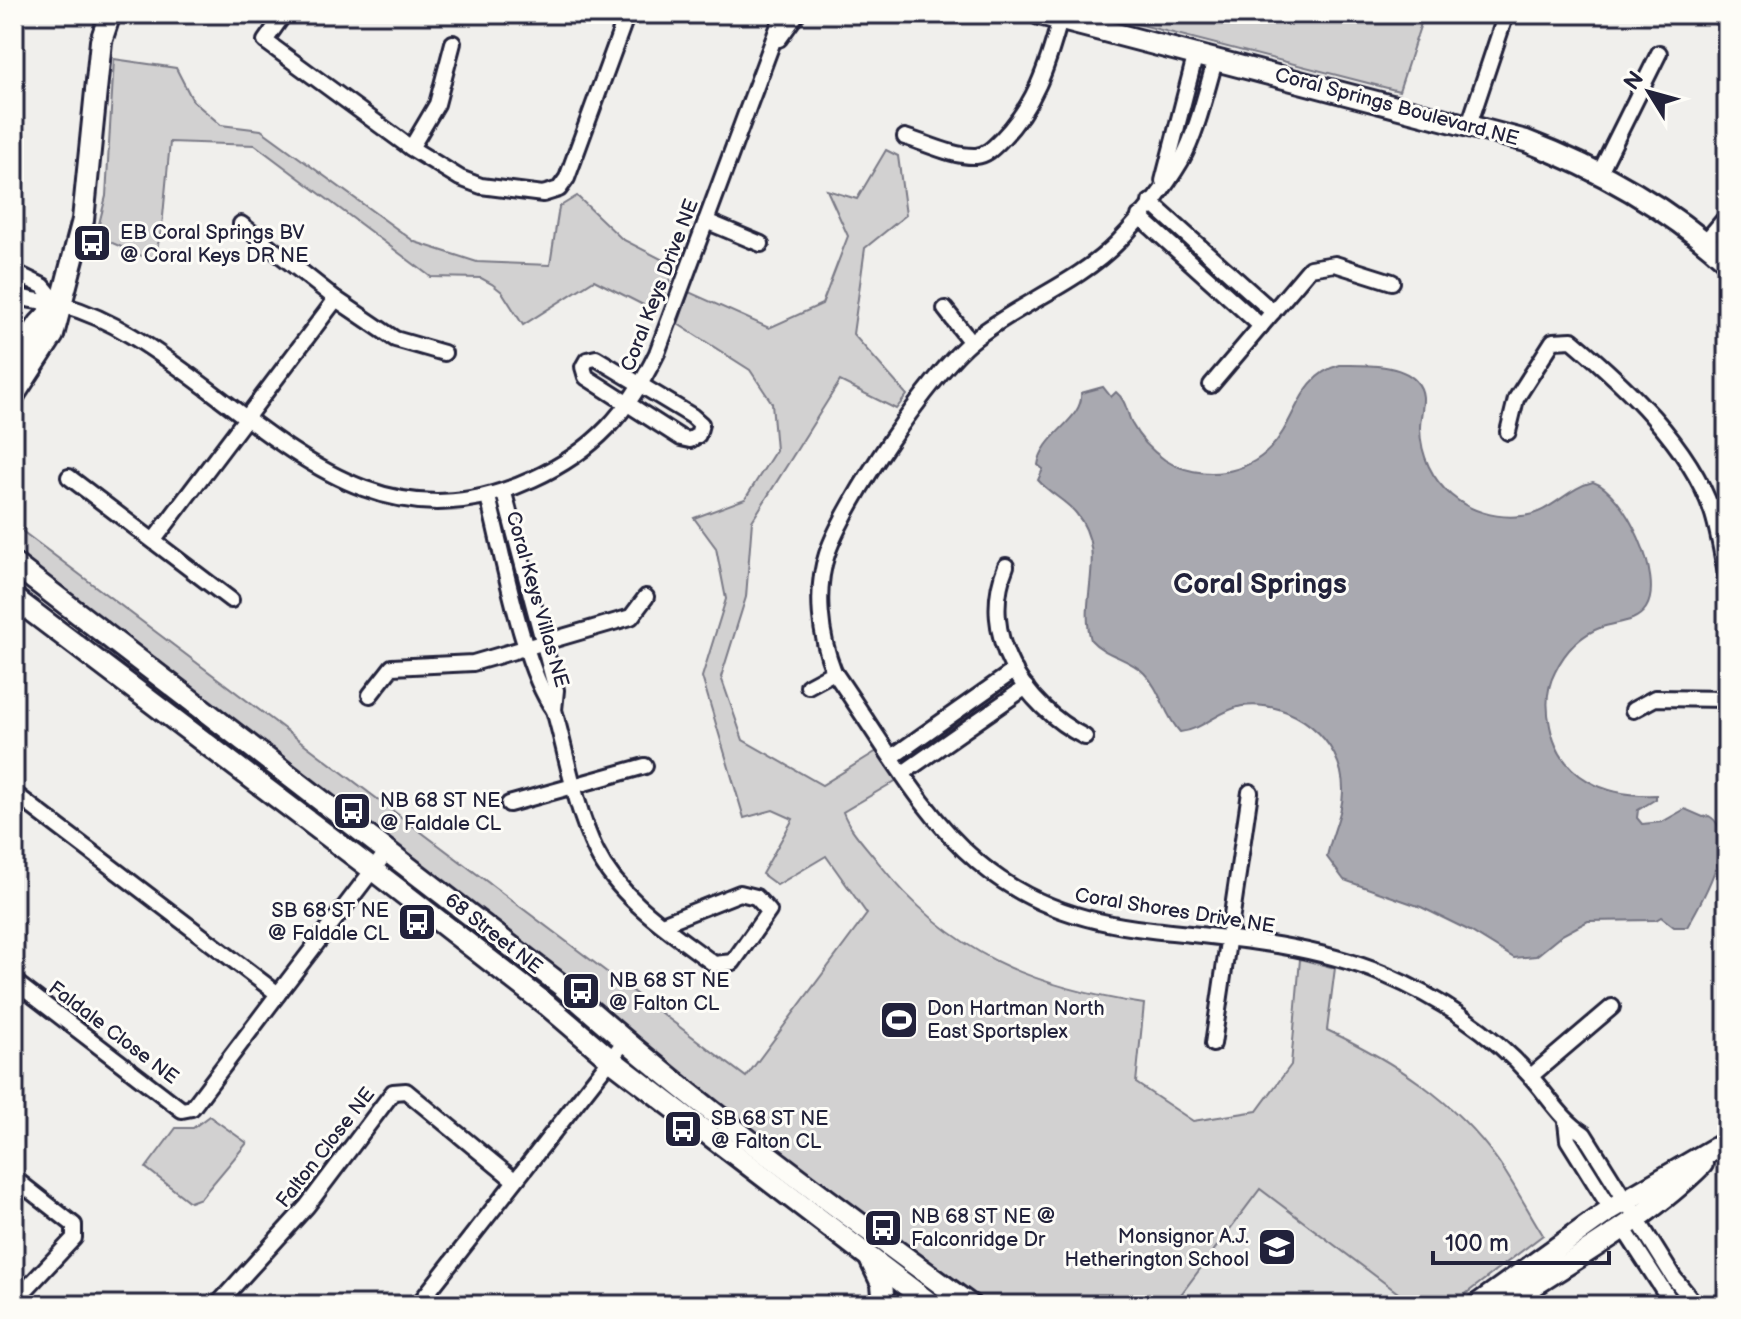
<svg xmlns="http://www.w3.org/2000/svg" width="1741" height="1319" viewBox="0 0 1741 1319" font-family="'Balsamiq Sans',sans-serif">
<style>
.built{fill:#e0e0df}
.green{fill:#d2d1d1;stroke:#7a7a86;stroke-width:2}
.water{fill:#a9a9b0;stroke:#737381;stroke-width:2}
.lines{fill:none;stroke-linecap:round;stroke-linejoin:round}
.street-casing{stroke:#22223b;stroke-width:20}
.secondary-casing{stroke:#22223b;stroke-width:26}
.street{stroke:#fdfcf7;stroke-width:14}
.secondary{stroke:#fdfcf7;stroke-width:20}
.labels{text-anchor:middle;stroke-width:6;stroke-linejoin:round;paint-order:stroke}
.street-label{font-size:20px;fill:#22223b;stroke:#fdfcf7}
.poi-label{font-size:20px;fill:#22223b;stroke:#fdfcf7;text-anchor:start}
.district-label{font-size:28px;font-weight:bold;fill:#22223b;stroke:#fdfcf7}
</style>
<rect width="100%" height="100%" fill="#f0efec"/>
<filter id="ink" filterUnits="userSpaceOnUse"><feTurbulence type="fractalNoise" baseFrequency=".0125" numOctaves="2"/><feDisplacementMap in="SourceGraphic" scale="16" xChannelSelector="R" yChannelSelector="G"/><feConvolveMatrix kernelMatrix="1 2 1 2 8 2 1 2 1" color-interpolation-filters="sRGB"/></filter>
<g filter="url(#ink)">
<polygon class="built" points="1260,1188 1414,1305 1173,1305"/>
<g class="green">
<polygon points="1099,14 1424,14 1399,91"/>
<polygon points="114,59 176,68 193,101 221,125 261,130 415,242 477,262 550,265 559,207 577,196 622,239 675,266 657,312 594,280 523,325 502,292 492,284 481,278 431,277 255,145 170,142 162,227 154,261 96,236 106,196"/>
<path d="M886 150 898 156 906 215 865 248 853 334 907 395 896 409 840 381 752 521 746 597 721 677 743 740 822 785 877 751 897 780 843 812C850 831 866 846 878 862 951 954 1032 987 1144 1004L1136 1083 1193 1121 1257 1111 1291 1065 1300 959 1335 968 1327 1030C1393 1061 1455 1100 1498 1161 1514 1184 1528 1211 1543 1235L1451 1305H1414L1260 1189 1173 1305H986L727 1111 14 553V525L746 1077 867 914 826 856 777 885 762 874 793 819 773 810 744 818 702 677 726 599 716 548 694 518 745 499 776 450 772 403 750 370 678 324 689 292 769 328 822 304 848 236 827 190 857 199Z"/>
<polygon points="209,1116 247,1143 201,1198 190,1202 146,1168 176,1128 193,1128"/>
</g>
<path class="water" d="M1340 365C1362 365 1400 363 1416 381 1429 395 1420 411 1420 428 1421 484 1468 522 1522 516 1550 514 1567 488 1593 482 1625 492 1665 579 1646 608 1636 623 1617 622 1602 627 1580 635 1565 651 1555 672 1546 689 1546 708 1550 726 1560 779 1607 797 1656 795V799L1638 810 1637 818 1642 824 1662 822 1685 809 1703 817 1709 816C1741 834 1701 903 1687 927H1674L1661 917 1656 920 1588 921 1562 935 1536 956 1514 958 1470 931 1421 907 1344 880 1327 857C1331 834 1343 814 1343 791 1344 739 1291 699 1242 706 1219 710 1203 730 1180 732 1164 715 1161 690 1144 673 1129 658 1105 656 1091 640 1078 597 1109 553 1076 513 1065 500 1049 493 1038 480L1043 469 1038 465C1042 434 1084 420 1081 393L1103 387 1111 397 1116 392C1126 400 1127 413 1132 424 1140 439 1152 451 1165 460 1182 471 1205 475 1224 472 1303 458 1282 380 1340 365Z"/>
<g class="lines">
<defs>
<g id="street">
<polyline points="284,14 265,41 411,148 460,178 481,186 543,194 559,189 567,178 627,14"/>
<polyline points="779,39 797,14"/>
<path d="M1216 58C1206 91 1198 130 1181 161 1165 188 1140 219 1118 242 1077 284 1019 303 973 340 932 372 844 503 827 554 815 590 820 637 834 672 929 810 968 910 1152 930 1229 938 1310 944 1383 974 1437 997 1492 1032 1531 1077 1549 1097 1561 1119 1584 1134L1674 1278 1696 1305"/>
<polyline points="1469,125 1506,14"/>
<path d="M905 137C926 143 953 157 976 156 987 155 994 147 1001 140 1035 105 1047 67 1060 20"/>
<polyline points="411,148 437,104 453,43"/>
<polyline points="1600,172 1659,53"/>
<polyline points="1163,181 1196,53"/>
<polyline points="1150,202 1273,312"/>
<polyline points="1139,216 1261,326"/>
<polyline points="706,221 761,244"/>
<polyline points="241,224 336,299 395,339 444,353"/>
<polyline points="1705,242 1727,216"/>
<polyline points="14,272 43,286 58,304"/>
<path d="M14 294C36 304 41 299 60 304 84 311 111 323 132 336 262 414 363 558 533 479 594 451 628 413 657 353L783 14"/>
<polyline points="945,309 970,341"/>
<polygon points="596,358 692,416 701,424 698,435 690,440 681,438 586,377 583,367 587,360"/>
<polyline points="1211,385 1310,268 1335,264 1392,282"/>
<path d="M1508 432 1516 399 1553 341 1572 340C1625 385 1689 444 1712 511 1719 532 1722 556 1727 578"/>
<polyline points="69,477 231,600"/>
<path d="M504 493 556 690 554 710C567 755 575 808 596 851 620 900 672 932 714 964L733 962 769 911 756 897 740 893 662 924"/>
<path d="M488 497C502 551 523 669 554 710"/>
<polyline points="1711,508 1727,503"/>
<polyline points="154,540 336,299"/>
<path d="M1006 566C978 634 1023 706 1085 737"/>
<polyline points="808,686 834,672"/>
<polyline points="370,695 392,667 473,663 631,617 646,597"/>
<polyline points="1633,710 1655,698 1727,699"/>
<polyline points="892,757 1015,670"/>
<polyline points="903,773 1026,687"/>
<polyline points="14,793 278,994 192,1108 182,1110 14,981"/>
<polyline points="509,804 645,766"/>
<polyline points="278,994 388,850"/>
<polyline points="1213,1044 1250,792"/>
<polyline points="1531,1076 1612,1007"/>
<polyline points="1566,1122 1568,1140 1611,1209"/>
<polyline points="1622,1226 1673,1305"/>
<polyline points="14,1302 74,1238 74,1225 19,1182"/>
<polyline points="217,1305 307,1206 393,1092 406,1091 514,1180"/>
<polyline points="418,1305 624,1042"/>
</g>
<g id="secondary">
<path d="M1039 14 1526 141C1600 169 1668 208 1727 261"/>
<polyline points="14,363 39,324 58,304"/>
<polyline points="14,395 53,335 83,220 101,41 110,14"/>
<path d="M14 564 561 985C689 1100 831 1203 970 1305"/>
<polyline points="14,598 373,870 547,1005 610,1059 932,1305"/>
<polyline points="871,1261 882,1284 884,1305"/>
<polyline points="1477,1305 1611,1209 1721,1145"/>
<path d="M1504 1305C1569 1261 1648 1219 1702 1164"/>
</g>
</defs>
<use href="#street" class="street-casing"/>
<use href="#secondary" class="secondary-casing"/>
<use href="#street" class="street"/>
<use href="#secondary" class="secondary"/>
</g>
</g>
<defs>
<symbol id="bus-square" viewBox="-11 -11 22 22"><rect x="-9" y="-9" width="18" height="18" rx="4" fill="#22223b" stroke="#fdfcf7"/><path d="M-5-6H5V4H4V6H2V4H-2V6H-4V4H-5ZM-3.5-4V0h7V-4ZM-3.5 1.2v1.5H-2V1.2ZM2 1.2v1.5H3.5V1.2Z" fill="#fff"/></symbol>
<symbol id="stadium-square" viewBox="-11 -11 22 22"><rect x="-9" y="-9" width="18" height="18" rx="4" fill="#22223b" stroke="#fdfcf7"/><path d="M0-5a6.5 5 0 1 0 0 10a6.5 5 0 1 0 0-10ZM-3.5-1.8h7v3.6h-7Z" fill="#fff"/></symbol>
<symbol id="school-square" viewBox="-11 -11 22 22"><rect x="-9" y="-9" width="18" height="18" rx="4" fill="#22223b" stroke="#fdfcf7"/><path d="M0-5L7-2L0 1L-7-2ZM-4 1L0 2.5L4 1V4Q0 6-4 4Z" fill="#fff"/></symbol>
</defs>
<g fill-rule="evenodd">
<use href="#bus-square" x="70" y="221" width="44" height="44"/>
<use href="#bus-square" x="330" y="789" width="44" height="44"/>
<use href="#bus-square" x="395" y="900" width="44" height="44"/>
<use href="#bus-square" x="559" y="969" width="44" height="44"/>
<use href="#stadium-square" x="877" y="998" width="44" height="44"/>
<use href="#bus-square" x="661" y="1107" width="44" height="44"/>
<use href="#bus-square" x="861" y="1206" width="44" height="44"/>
<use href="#school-square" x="1255" y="1225" width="44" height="44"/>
</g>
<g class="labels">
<g class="street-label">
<text transform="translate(1397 106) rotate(15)" y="7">Coral Springs Boulevard NE</text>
<text transform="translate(659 285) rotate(-69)" y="7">Coral Keys Drive NE</text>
<text transform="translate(538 599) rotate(74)" y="7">Coral Keys Villas NE</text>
<text transform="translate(1175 910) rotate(9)" y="7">Coral Shores Drive NE</text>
<text transform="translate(494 933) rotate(38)" y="7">68 Street NE</text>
<text transform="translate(114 1032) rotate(37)" y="7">Faldale Close NE</text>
<text transform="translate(325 1147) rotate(-52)" y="7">Falton Close NE</text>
</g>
<g class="poi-label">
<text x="120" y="239">EB Coral Springs BV<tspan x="120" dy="23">@ Coral Keys DR NE</tspan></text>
<text x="380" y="807">NB 68 ST NE<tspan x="380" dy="23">@ Faldale CL</tspan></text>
<text x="389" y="917" text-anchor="end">SB 68 ST NE<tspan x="389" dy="23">@ Faldale CL</tspan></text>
<text x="609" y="987">NB 68 ST NE<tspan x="609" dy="23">@ Falton CL</tspan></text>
<text x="927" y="1015">Don Hartman North<tspan x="927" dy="23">East Sportsplex</tspan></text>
<text x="711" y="1125">SB 68 ST NE<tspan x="711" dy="23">@ Falton CL</tspan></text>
<text x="911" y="1223">NB 68 ST NE @<tspan x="911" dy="23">Falconridge Dr</tspan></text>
<text x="1249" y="1243" text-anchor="end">Monsignor A.J.<tspan x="1249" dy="23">Hetherington School</tspan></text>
</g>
<g class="district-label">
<text x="1260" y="593">Coral Springs</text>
</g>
</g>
<rect width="1741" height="1319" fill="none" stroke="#fdfcf7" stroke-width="48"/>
<rect x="24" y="24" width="1693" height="1271" fill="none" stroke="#22223b" stroke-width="3" filter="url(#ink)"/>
<g transform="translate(1649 92) rotate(307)" stroke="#fdfcf7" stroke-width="6" paint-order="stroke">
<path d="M0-6L14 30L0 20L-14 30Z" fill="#22223b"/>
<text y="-12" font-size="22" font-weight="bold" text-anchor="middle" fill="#22223b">N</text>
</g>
<path d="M1433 1251v12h176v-12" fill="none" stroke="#22223b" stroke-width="4"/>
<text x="1445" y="1251" font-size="24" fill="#22223b" stroke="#fdfcf7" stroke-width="6" paint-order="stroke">100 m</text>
</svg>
